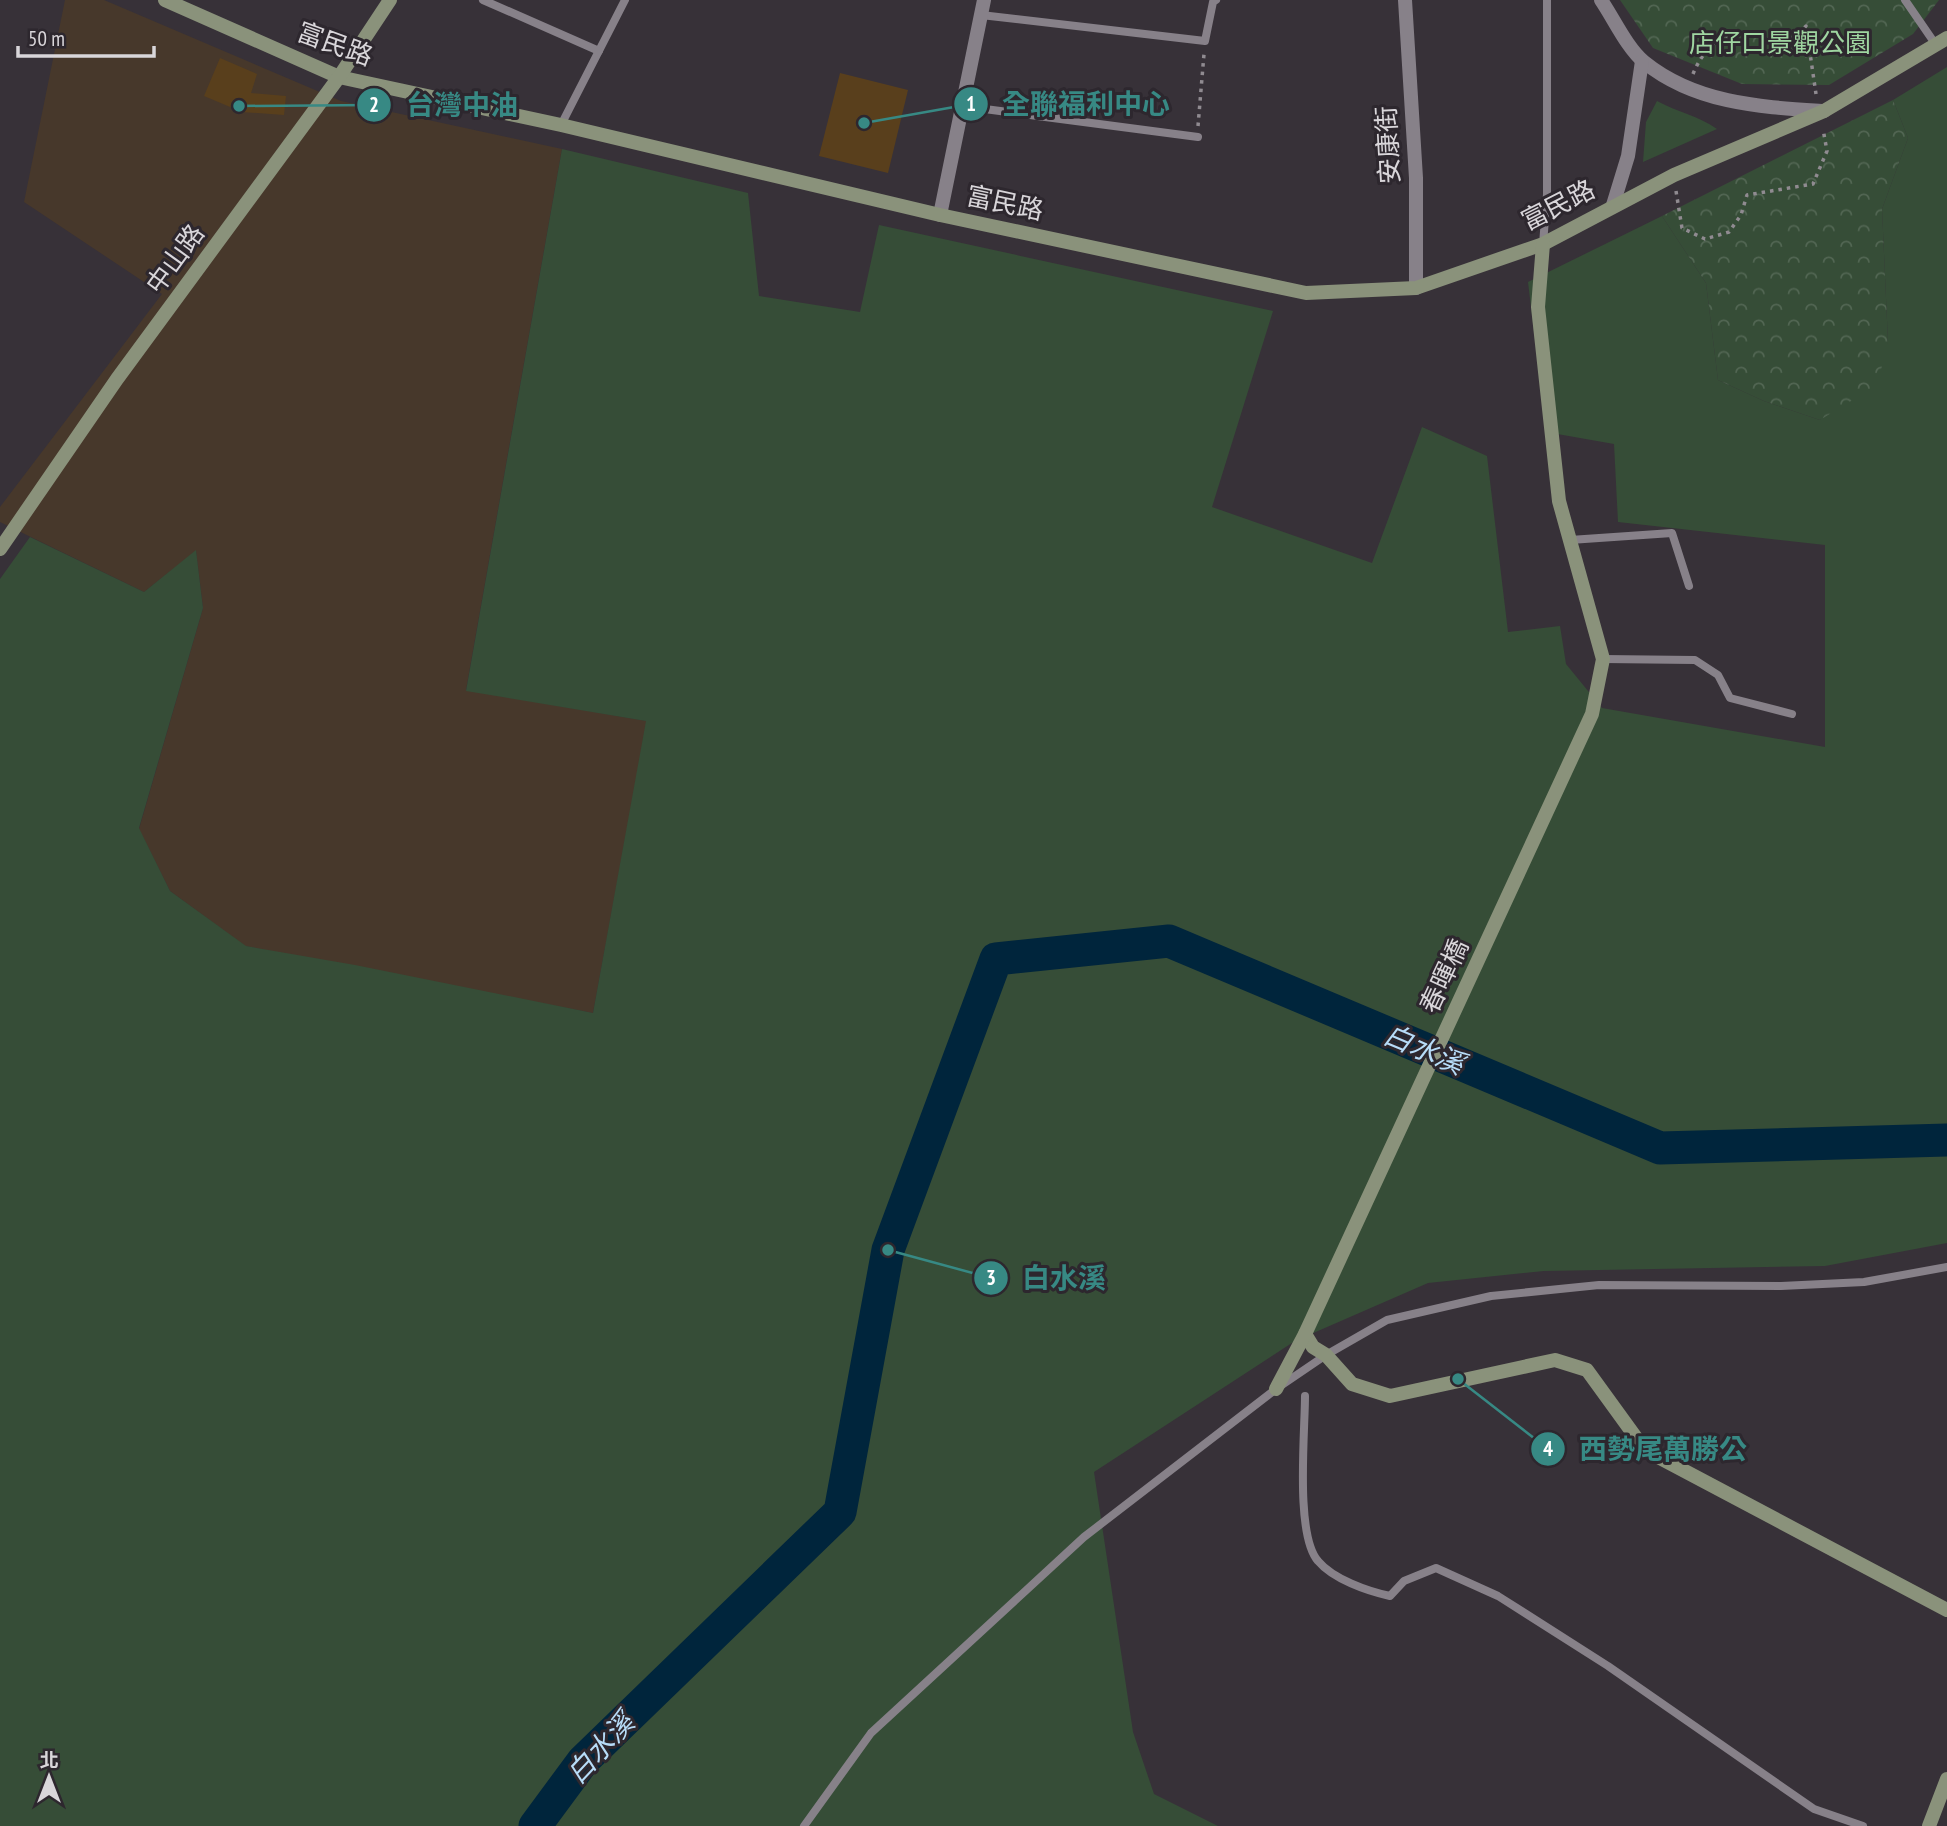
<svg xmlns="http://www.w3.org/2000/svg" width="1947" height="1826" viewBox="0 0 1947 1826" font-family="'PT Sans Narrow','Noto Sans TC',sans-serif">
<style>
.industrial{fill:#47382b}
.grass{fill:#364d37}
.park{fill:url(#park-crowns)}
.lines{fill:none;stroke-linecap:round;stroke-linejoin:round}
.river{stroke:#00253c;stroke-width:33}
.building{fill:#593f1c}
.path{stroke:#908b91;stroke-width:3.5;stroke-dasharray:3.5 5;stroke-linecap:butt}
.lane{stroke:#878189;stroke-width:8}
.street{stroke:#878189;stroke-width:14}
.secondary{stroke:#8a927b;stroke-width:14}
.labels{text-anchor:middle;stroke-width:6;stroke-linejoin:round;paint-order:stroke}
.park-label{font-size:26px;fill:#9fd6a1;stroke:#2d272e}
.street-label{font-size:26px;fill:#d9d6da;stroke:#2d272e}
.water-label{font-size:28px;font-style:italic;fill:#b7dcf8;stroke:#2d272e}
.leader{fill:none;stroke:#378984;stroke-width:2.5}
.callout-dot{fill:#378984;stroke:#2d272e;stroke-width:2.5}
.mark-label{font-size:21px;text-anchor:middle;font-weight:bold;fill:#fff}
.callout-label{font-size:28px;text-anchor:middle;font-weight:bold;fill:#378984;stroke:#2d272e;stroke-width:6;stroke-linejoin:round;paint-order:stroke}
</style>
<defs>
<pattern id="park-crowns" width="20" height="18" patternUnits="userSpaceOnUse" patternTransform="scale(1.75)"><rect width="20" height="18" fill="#364d37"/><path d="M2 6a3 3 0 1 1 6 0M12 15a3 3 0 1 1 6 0" fill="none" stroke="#526653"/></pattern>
</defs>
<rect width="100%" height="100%" fill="#373138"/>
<polygon class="industrial" points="65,0 104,0 341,101 562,149 466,690 647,721 593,1013 245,946 170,891 139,829 203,608 196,551 144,592 0,522 0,507 162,294 24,202"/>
<g class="grass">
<polygon points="1947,67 1947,1243 1825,1266 1544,1271 1428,1283 1295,1341 1094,1472 1133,1732 1154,1794 1218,1826 0,1826 0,579 30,537 144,592 196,550 203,608 139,828 170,891 246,946 355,965 593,1013 646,721 466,691 562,149 748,193 759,296 860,312 879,225 1273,311 1212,507 1372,563 1422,427 1487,456 1508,632 1560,626 1566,664 1602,708 1825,747 1825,545 1618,522 1614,444 1546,432 1528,282 1662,216 1706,283 1718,380 1764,401 1820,420 1888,343 1882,209 1908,138 1893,100"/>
<path d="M1657 101C1677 112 1699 116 1717 129L1643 162 1646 122Z"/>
</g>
<g class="park">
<polygon points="1620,0 1939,0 1913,34 1829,85 1742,84 1653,48"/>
<polygon points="1893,100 1908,138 1882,209 1888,343 1877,385 1820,420 1764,401 1718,380 1706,283 1662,216"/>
</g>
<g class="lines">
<polyline class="river" points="535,1826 583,1761 840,1512 888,1250 996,959 1169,941 1660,1148 1947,1140"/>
</g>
<g class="building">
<polygon points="220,58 257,74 251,93 286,96 284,115 242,112 204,96"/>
<polygon points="840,73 908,90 888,173 819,156"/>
</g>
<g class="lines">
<g class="path">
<path d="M1693 74C1703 50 1721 28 1751 34 1765 37 1779 46 1794 38 1798 35 1803 29 1806 26L1816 94"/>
<polyline points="1198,126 1204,54"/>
<polyline points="1676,191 1682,228 1705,239 1729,232 1741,215 1747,195 1813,184 1827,151 1823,129"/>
</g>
<g class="lane">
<polyline points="483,0 599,51"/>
<polyline points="1905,0 1936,45"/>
<polyline points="981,15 1205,41 1213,2 1216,0"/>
<polyline points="962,106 1198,137"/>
<polyline points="561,125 625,0"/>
<polyline points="1543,244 1547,194 1547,0"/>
<polyline points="1570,540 1672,533 1689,586"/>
<polyline points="1603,659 1695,660 1718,675 1730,698 1792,714"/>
<path d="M1305 1396C1305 1432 1295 1535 1318 1561 1333 1579 1367 1591 1390 1596L1404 1581 1436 1568 1498 1596 1608 1666 1814 1809 1863 1826"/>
<polyline points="804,1826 871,1733 1084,1537 1276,1389 1326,1355 1387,1320 1491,1296 1599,1285 1781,1286 1864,1282 1947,1267"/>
</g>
<g class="street">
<polyline points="1405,0 1416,178 1416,288"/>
<path d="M1601 0C1614 19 1627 48 1644 62 1696 104 1761 107 1824 111"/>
<polyline points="1613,205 1628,156 1642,61"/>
<polyline points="940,215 984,0"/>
</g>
<g class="secondary">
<polyline points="165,0 339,77 561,125 940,215 1306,293 1416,288 1543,244 1674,175 1824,111 1947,38"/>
<polyline points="0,549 117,379 339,77 390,0"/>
<polyline points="1305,1334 1313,1347 1326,1355 1352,1384 1390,1396 1555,1360 1587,1370 1645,1450 1947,1610"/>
<polyline points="1276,1389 1305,1334 1592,714 1603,659 1559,501 1538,307 1543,244"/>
<polyline points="1929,1826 1947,1779"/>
</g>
</g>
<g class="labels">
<g class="park-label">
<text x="1780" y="52">店仔口景觀公園</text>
</g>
<g class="street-label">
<text transform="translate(335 44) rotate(20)" y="9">富民路</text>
<text transform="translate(1388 145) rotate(-93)" y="9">安康街</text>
<text transform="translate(1005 203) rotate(12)" y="9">富民路</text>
<text transform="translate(1558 205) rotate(-27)" y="9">富民路</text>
<text transform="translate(175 259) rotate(-54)" y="9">中山路</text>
<text transform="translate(1444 976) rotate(-65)" y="9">春暉橋</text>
</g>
<g class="water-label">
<text transform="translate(1424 1049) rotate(23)" y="10">白水溪</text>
<text transform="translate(600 1748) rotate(-47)" y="10">白水溪</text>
</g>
</g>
<path class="leader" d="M864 123L971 104M239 106L374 105M888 1250L991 1278M1458 1379L1548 1449"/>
<g class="callout-dot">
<circle cx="864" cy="123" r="7"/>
<circle cx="239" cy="106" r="7"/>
<circle cx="888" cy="1250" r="7"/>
<circle cx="1458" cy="1379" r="7"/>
<circle cx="971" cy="104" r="18"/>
<circle cx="374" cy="105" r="18"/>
<circle cx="991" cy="1278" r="18"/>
<circle cx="1548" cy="1449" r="18"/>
</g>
<g class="mark-label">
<text x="971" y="111">1</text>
<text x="374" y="112">2</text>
<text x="991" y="1285">3</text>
<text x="1548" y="1456">4</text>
</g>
<g class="callout-label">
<text x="1086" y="114">全聯福利中心</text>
<text x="462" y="115">台灣中油</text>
<text x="1064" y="1288">白水溪</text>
<text x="1663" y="1459">西勢尾萬勝公</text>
</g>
<g transform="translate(49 1777)" stroke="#2d272e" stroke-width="5" paint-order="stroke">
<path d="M0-5L12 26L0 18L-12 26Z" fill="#d9d6da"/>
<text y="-10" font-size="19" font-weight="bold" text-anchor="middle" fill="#d9d6da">北</text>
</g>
<path d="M18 46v10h136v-10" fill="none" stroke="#d9d6da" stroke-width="3.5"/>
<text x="28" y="46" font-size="21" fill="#d9d6da" stroke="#2d272e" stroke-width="5" paint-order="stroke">50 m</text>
</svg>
